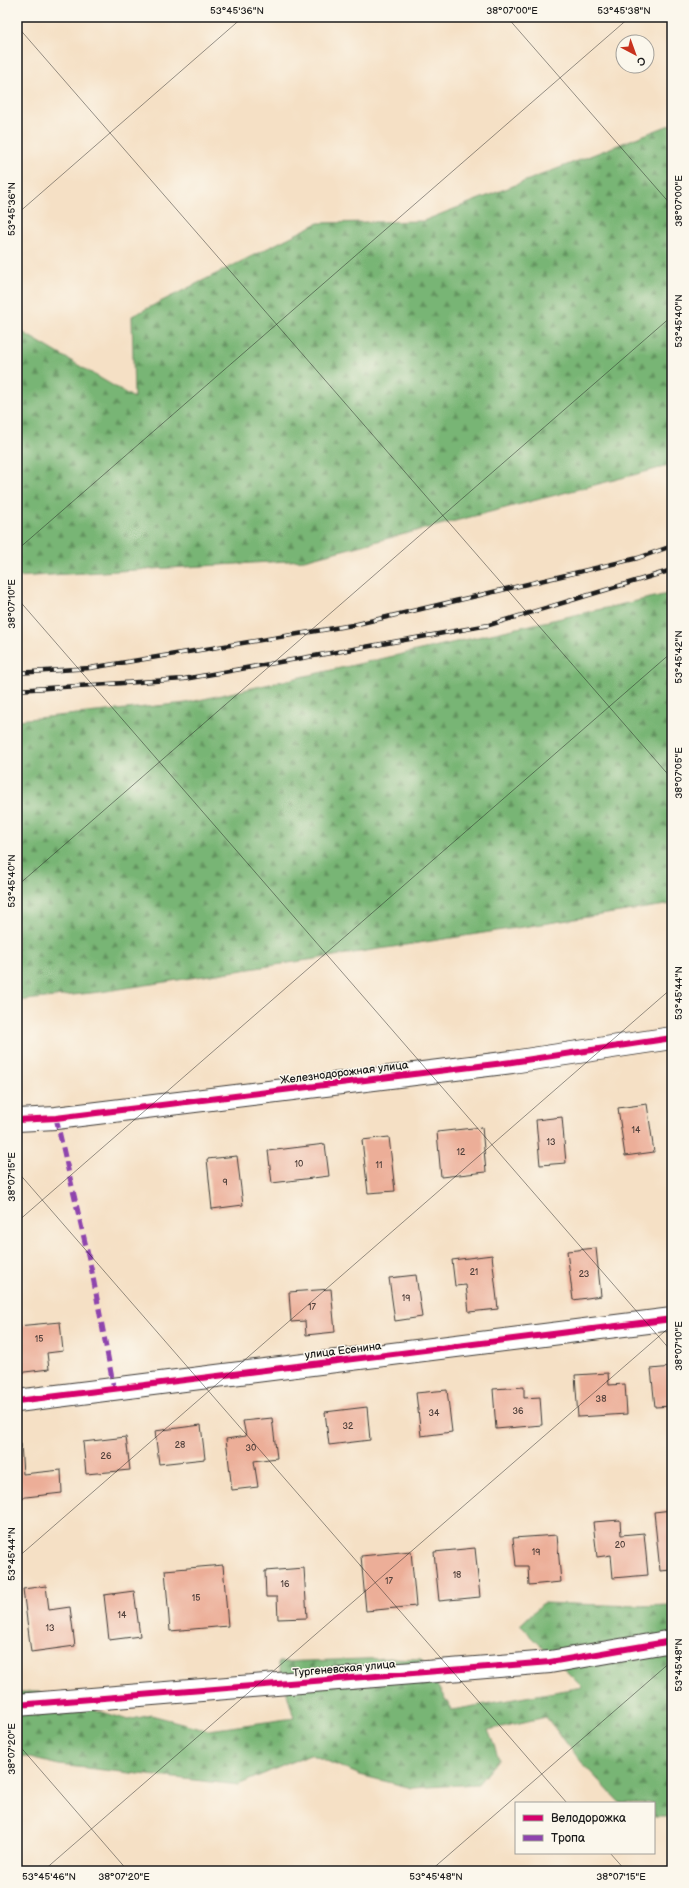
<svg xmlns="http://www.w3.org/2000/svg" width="689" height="1888" viewBox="0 0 689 1888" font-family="'Balsamiq Sans',sans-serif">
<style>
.forest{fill:url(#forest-firs);stroke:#4a6848}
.building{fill:#ecae98}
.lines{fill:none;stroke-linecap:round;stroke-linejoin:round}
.street-casing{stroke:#3d3935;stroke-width:24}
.street{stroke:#fff;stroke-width:22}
.rail-casing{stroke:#1c1c1c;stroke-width:4.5}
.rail{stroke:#fbf7ec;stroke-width:3;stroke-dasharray:9;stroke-linecap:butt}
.quiet{stroke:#8e44ad;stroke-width:5;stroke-dasharray:10 5;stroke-linecap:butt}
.cycleway-casing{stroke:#fbf7ec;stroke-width:8}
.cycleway{stroke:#d6006c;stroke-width:6}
.ticks{fill:none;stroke:#1c1c1c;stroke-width:1;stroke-opacity:0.45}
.labels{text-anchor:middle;stroke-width:3;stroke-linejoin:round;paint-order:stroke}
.number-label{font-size:9px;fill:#50403b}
.street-label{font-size:11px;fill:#1c1c1c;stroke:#fbf7ec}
.neatline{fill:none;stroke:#1c1c1c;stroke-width:1.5}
.ticks-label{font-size:10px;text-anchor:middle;fill:#1c1c1c}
</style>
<defs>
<pattern id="forest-firs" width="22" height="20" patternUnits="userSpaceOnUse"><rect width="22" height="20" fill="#78b574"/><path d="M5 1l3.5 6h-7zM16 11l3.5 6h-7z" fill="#62925e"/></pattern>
</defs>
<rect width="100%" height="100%" fill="#fbf7ec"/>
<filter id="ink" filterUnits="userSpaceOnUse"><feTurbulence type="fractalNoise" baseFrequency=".025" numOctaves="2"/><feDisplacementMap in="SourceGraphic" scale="8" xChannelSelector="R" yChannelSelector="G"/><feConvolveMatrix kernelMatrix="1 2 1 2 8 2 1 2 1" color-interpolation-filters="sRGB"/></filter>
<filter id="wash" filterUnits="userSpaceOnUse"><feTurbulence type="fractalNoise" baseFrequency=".012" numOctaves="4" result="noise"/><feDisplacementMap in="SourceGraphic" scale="16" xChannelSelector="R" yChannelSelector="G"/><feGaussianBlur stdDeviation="0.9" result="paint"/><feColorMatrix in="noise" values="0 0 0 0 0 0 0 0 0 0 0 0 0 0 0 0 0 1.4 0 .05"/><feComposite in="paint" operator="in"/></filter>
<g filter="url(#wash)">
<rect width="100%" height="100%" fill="#f5e0c5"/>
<g class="forest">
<polygon points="672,124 672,465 304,560 17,577 17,329 134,398 132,316 318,223 423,221"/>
<polygon points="672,593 672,904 100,992 17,1001 17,720 186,703"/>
<polygon points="543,1603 637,1606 672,1605 672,1817 654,1817 654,1803 620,1803 583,1764 546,1717 488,1730 499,1758 478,1784 412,1788 360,1775 310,1754 238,1785 59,1765 17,1755 17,1692 39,1692 128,1720 151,1715 209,1730 294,1718 278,1662 392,1658 421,1659 452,1710 582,1687 520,1625"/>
</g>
<g id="blocks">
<g class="building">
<polygon points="647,1104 654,1152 625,1156 618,1108"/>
<polygon points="562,1117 566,1163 540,1165 536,1120"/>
<polygon points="482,1127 486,1172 441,1177 437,1132"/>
<polygon points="389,1137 395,1191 368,1193 362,1140"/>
<polygon points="325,1144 329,1176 272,1183 268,1151"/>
<polygon points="237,1156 243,1205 212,1209 207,1159"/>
<polygon points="596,1248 601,1296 573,1300 567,1251"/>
<polygon points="492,1255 498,1309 469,1312 466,1285 455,1286 452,1260"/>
<polygon points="416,1275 422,1317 395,1321 389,1278"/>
<polygon points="331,1289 335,1332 306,1335 305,1321 291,1322 289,1292"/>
<polygon points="60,1322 63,1351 47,1353 49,1369 17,1373 17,1326"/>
<polygon points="672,1367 672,1406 655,1407 651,1369"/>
<polygon points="608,1373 609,1385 625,1384 627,1414 578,1417 575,1375"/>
<polygon points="524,1387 524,1398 540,1397 542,1425 496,1429 493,1389"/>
<polygon points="447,1390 452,1432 421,1436 416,1393"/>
<polygon points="367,1407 370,1440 329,1445 325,1412"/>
<polygon points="272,1418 277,1458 254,1461 258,1487 232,1490 226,1439 246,1436 243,1421"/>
<polygon points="201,1425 205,1459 159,1464 155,1431"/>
<polygon points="126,1437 130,1470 86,1474 83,1442"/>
<polygon points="17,1444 21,1444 23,1474 61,1470 62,1493 17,1498"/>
<polygon points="672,1510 672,1570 660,1571 654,1512"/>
<polygon points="620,1520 621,1535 644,1533 648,1575 613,1578 611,1555 597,1557 593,1522"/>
<polygon points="557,1535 561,1582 529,1585 528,1566 516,1566 513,1538"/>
<polygon points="475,1548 480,1597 439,1601 434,1552"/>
<polygon points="411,1551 416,1606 366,1611 361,1556"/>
<polygon points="223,1565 228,1626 170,1631 165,1570"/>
<polygon points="304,1568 307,1618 278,1619 277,1597 266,1597 265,1571"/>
<polygon points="46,1586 49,1610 70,1607 75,1646 31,1652 23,1589"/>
<polygon points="134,1591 140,1636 109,1640 104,1595"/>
</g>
</g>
</g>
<g filter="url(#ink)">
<use href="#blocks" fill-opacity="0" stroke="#3d3935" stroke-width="1"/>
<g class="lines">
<defs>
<g id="street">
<polyline points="17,1120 56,1118 512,1062 672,1038"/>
<polyline points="17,1401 672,1319"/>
<polyline points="17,1705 550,1662 672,1641"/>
</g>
</defs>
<use href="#street" class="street-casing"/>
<use href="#street" class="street"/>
<defs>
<g id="rail">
<polyline points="17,673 90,668 353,625 638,558 672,546"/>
<polyline points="17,690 184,679 489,625 672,570"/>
</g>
</defs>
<use href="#rail" class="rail-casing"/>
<use href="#rail" class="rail"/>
<polyline class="quiet" points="56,1118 92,1272 114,1389"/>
<defs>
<g id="cycleway">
<polyline points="17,1120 56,1118 512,1062 672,1038"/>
<polyline points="17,1401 672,1319"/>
<polyline points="17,1705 550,1662 672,1641"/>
</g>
</defs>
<use href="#cycleway" class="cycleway-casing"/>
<use href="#cycleway" class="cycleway"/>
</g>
</g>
<path class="ticks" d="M507 17 672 206M17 26 672 779M17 214 243 17M17 550 630 17M17 598 672 1352M17 886 672 316M17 1171 567 1803M17 1222 672 652M17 1558 672 988M17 1743 128 1871M610 1853 626 1871M43 1871 672 1325M430 1871 672 1661"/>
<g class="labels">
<g class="number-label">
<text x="636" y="1133">14</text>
<text x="551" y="1145">13</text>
<text x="461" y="1155">12</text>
<text x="299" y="1167">10</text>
<text x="379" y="1168">11</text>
<text x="225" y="1185">9</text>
<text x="474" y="1275">21</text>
<text x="584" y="1277">23</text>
<text x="406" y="1301">19</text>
<text x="312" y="1310">17</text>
<text x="39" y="1342">15</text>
<text x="601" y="1402">38</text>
<text x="518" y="1414">36</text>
<text x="434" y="1416">34</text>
<text x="348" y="1429">32</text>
<text x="180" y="1448">28</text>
<text x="251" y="1451">30</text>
<text x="106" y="1459">26</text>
<text x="620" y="1548">20</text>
<text x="536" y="1555">19</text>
<text x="457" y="1578">18</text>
<text x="389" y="1584">17</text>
<text x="285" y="1587">16</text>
<text x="196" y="1601">15</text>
<text x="122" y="1618">14</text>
<text x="50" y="1631">13</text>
</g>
<g class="street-label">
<text transform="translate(344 1072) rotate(-7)" y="4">Железнодорожная улица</text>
<text transform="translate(343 1350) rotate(-7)" y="4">улица Есенина</text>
<text transform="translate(344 1668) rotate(-5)" y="4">Тургеневская улица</text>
</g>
</g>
<rect width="689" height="1888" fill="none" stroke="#fbf7ec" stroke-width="44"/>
<rect x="515" y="1802" width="140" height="52" fill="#fbf7ec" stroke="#a29f99"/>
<rect x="523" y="1815" width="20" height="6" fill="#d6006c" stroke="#a29f99"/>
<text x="551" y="1822" font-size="12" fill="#1c1c1c">Велодорожка</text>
<rect x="523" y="1835" width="20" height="6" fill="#8e44ad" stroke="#a29f99"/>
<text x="551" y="1842" font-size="12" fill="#1c1c1c">Тропа</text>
<g transform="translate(635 54) rotate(139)"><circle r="19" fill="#fbf7ec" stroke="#a29f99"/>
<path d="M0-3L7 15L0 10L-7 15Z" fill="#c8321e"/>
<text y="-6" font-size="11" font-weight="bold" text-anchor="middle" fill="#1c1c1c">С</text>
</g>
<rect x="22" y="22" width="645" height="1844" class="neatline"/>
<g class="ticks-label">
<text x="237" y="14">53°45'36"N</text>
<text x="512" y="14">38°07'00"E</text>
<text x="624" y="14">53°45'38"N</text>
<text transform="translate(678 201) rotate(-90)" y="4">38°07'00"E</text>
<text transform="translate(11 209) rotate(-90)" y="4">53°45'36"N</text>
<text transform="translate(678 321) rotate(-90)" y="4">53°45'40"N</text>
<text transform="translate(11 604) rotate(-90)" y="4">38°07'10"E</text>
<text transform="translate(678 657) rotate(-90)" y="4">53°45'42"N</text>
<text transform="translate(678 773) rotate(-90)" y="4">38°07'05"E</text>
<text transform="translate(11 881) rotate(-90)" y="4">53°45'40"N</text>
<text transform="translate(678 993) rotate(-90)" y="4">53°45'44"N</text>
<text transform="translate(11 1177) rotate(-90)" y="4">38°07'15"E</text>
<text transform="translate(678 1346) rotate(-90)" y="4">38°07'10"E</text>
<text transform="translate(11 1554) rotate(-90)" y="4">53°45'44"N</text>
<text transform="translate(678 1665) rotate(-90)" y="4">53°45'48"N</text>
<text transform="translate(11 1749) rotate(-90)" y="4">38°07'20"E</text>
<text x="49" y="1880">53°45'46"N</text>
<text x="124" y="1880">38°07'20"E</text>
<text x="436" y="1880">53°45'48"N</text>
<text x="621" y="1880">38°07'15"E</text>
</g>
</svg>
